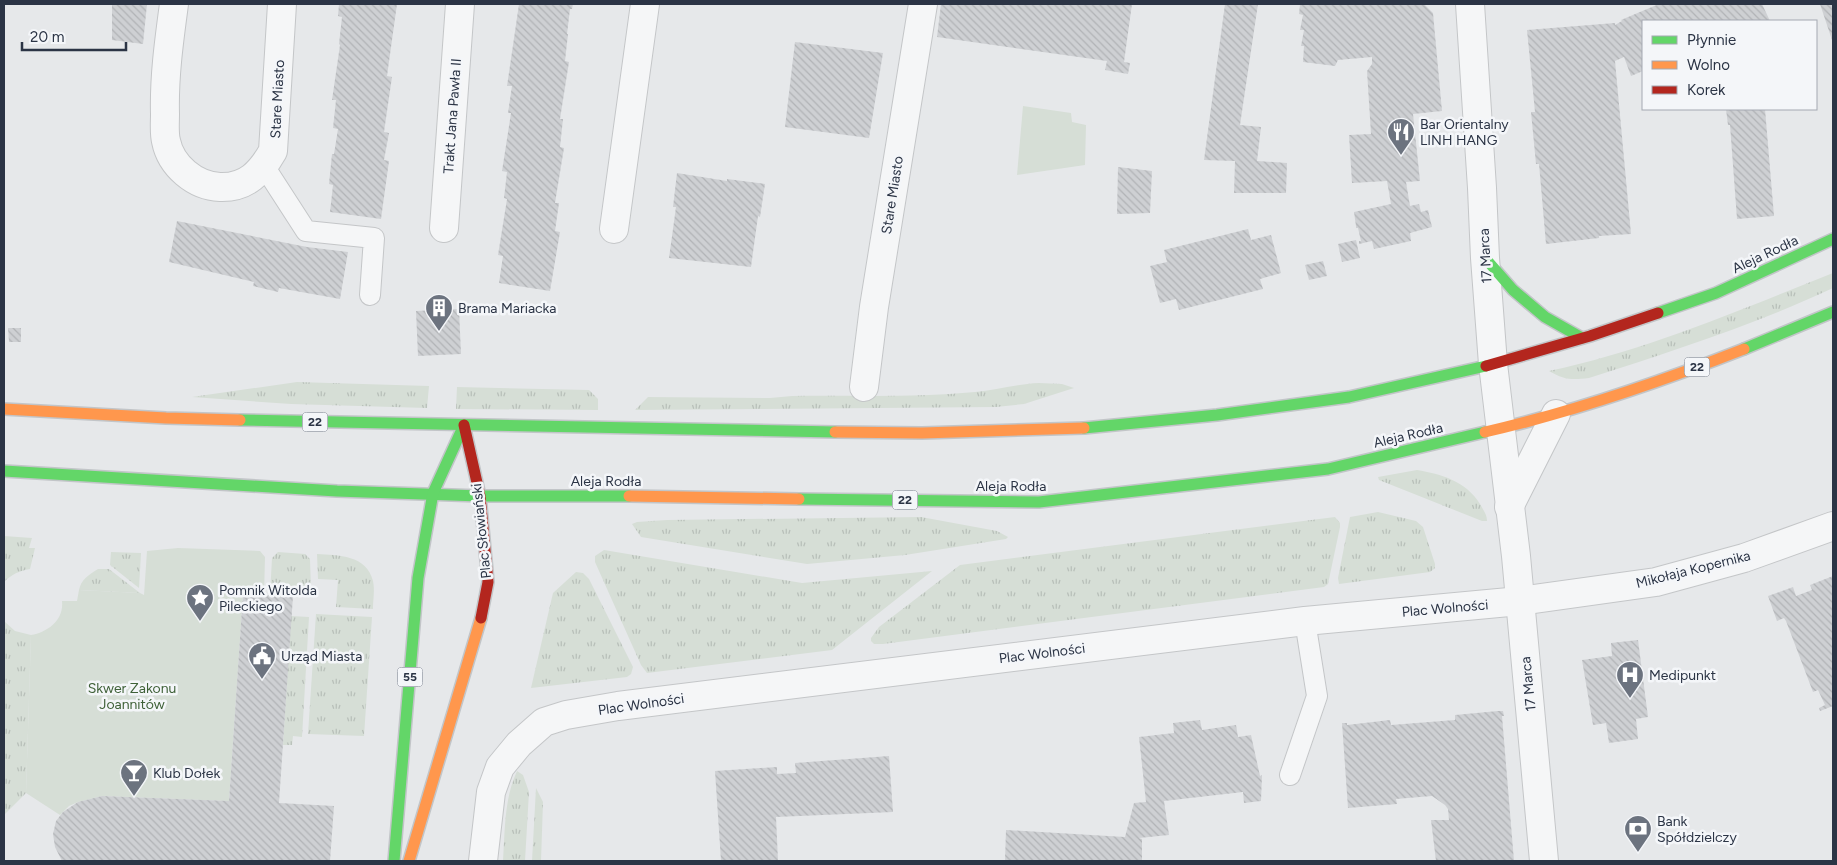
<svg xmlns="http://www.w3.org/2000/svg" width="1837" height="865" viewBox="0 0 1837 865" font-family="Figtree,sans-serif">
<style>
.grass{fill:url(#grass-tufts)}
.park{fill:#d6ded6}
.building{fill:url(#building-back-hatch)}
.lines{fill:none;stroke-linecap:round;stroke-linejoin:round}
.lane-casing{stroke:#c4c6c8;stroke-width:22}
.street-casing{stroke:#c4c6c8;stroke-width:30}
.fast-casing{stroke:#c2c5c8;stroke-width:14}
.slow-casing{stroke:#c2c5c8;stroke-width:14}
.jam-casing{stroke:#c2c5c8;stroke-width:14}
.lane{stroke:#f5f6f7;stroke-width:20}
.street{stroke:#f5f6f7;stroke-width:28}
.fast{stroke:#63d668;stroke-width:11}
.slow{stroke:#ff974d;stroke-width:11}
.jam{stroke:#b3261e;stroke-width:11}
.labels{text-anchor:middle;stroke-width:5;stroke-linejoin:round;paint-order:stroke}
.shield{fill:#f4f6f9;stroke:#676e7b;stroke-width:1}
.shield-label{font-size:12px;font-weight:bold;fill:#2b3445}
.street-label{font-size:14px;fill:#2b3445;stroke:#f4f6f9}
.poi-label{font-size:14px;fill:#2b3445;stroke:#f4f6f9;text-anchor:start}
.park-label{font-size:14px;fill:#3f6138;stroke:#f4f6f9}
</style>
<defs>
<pattern id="grass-tufts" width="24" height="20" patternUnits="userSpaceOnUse" patternTransform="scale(1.25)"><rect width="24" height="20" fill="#d6ded6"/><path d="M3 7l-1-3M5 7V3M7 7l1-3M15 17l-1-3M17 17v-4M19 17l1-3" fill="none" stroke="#b8bfb9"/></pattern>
<pattern id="building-back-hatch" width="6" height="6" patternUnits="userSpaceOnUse" patternTransform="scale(1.25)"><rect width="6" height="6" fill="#ced0d3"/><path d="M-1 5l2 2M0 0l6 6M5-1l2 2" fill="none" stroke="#b1b3b6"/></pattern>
</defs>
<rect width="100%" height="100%" fill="#e6e8ea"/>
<g class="grass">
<path d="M1833 273V288C1754 325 1672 351 1589 378 1572 380 1564 380 1549 371 1648 350 1740 310 1833 273Z"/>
<polygon points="297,382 429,386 427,408 291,404 192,397"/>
<path d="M1039 383 1062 384 1074 388 1024 404 996 407 635 410 648 397 770 398 792 396C852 395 914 398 975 392 996 390 1017 384 1039 383Z"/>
<polygon points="457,387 589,390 598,399 598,410 456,409"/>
<path d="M1417 470C1441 474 1466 481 1480 504 1483 510 1487 514 1487 521H1482L1379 480 1378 477Z"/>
<polygon points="1378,512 1416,521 1423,527 1435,564 1435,568 1430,572 1339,584 1338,578 1350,517"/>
<polygon points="921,517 997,531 1008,537 1006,539 905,555 807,564 641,537 632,524 637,522 667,520"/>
<polygon points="1335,517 1340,523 1340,527 1328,584 1324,587 883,644 874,644 871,641 871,638 879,627 960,565"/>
<path d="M4 536 32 538 29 548H35L30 569C19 571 12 574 4 582Z"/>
<polygon points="604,550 802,583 932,571 832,650 647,673 641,665 595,562 595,556"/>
<polygon points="111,552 141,553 139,588 110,565"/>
<polygon points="278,552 305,554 310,559 311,590 293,590 293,596 270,595 272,558"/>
<path d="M317 554C338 555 367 555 373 581 375 590 373 600 373 609L336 607 338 580 318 579Z"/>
<path d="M98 569H109L140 593 79 590C81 580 88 575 98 569Z"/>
<polygon points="576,572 583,573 589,579 633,667 631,674 627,677 531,688 553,593"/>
<polygon points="316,614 372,617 364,736 308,734"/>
<polygon points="291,616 309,617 302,737 293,736 292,745 283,745"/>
<polygon points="4,621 15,631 31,635 26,793 4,815"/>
<path d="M517 771 523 775 529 792 525 861H503C505 831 504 799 517 771Z"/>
<polygon points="536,788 543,802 541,861 532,861"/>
</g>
<g class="park">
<polygon points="1023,106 1071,113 1072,122 1086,125 1085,165 1017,175"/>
<path d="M178 548 260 551 265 557 264 595H243L229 801 102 796 78 802 69 806 60 815 26 793 31 635C48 632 64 620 62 601H77L79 590 140 593 144 595 147 551Z"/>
</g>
<g class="building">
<polygon points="112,4 147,4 143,44 112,40"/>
<polygon points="339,4 397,4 387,76 392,77 384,132 389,133 384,160 389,161 381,219 330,212 333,185 329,184 332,154 334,154 338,129 333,128 336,100 332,100 340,45 339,44 342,17 338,16"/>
<polygon points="519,4 573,4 572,9 570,9 567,34 568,34 565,61 569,62 560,119 563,119 560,147 564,148 555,203 559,203 555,231 560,232 550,291 499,283 503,256 498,255 507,199 504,198 507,172 502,171 511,113 508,113 512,86 507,86"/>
<polygon points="941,4 1132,4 1124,62 1130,63 1128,74 1105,70 1107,61 937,37"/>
<polygon points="1225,4 1258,4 1240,125 1261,127 1257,161 1287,163 1286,193 1234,193 1235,161 1204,160"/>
<polygon points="1300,4 1424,4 1433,13 1442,111 1413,114 1420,181 1406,182 1410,206 1419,204 1421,212 1428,210 1432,227 1410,233 1411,241 1374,249 1372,241 1359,244 1359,241 1361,241 1358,228 1356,228 1356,226 1354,212 1391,204 1387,181 1352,183 1349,135 1371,134 1367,71 1372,64 1372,57 1338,60 1335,66 1303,62 1304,46 1301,46 1304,30 1300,30 1303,15 1299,14"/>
<polygon points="1659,4 1762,4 1770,21 1643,21 1643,71 1631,76 1624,57 1615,61 1631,234 1599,236 1599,238 1546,244 1539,164 1536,164 1531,112 1535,112 1527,30 1615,23 1615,25 1622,21 1621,20"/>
<polygon points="1820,4 1833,4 1833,43"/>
<polygon points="795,42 883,53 869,138 785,127"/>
<polygon points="1726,109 1765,109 1774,216 1737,219 1730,125 1728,125"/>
<polygon points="1118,167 1152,171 1150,213 1117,214"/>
<polygon points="677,173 727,181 727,179 765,184 760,217 758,216 751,267 669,258 676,207 673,207"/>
<polygon points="177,221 307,247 348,252 340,299 279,288 278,292 253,286 254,282 169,262"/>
<polygon points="1248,229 1251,240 1271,235 1281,273 1260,279 1263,289 1179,310 1176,299 1160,303 1150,266 1167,262 1164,250"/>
<polygon points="1356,240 1360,258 1342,262 1338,244"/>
<polygon points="1323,261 1327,276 1309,280 1305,265"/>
<polygon points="459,309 461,354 418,356 416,311"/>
<polygon points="8,328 21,328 21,342 9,342"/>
<polygon points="1833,576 1833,706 1820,711 1819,708 1825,705 1818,690 1813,692 1786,621 1784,618 1777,621 1768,596 1793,587 1796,596 1812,590 1810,585"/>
<polygon points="243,594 293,596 279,803 334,806 330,861 62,861 55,847 53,834 56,821 63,812 78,802 102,796 229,801"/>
<polygon points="1638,640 1648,717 1636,719 1638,739 1609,743 1606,723 1593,725 1582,660 1612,656 1611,643"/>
<polygon points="1498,711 1503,711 1504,716 1502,716 1514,861 1436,861 1431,820 1449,820 1448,809 1445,805 1432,796 1396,799 1397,804 1348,808 1342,723 1347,723 1347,725 1390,720 1391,725 1455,720 1455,715"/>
<polygon points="1200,720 1202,730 1236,725 1238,737 1251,735 1260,776 1262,775 1261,801 1244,803 1243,792 1164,801 1169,835 1139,838 1142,839 1142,861 1005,861 1006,830 1125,837 1134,803 1146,802 1139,737 1174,733 1173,723"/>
<polygon points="889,756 893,812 776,817 778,861 721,861 715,771 777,767 777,774 796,773 795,763"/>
</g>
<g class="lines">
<defs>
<g id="lane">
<polyline points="264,166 306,231 374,238 370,295"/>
<polyline points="1290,775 1317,696 1305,621"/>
</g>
<g id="street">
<path d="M174 4C169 41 164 77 165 114 165 123 164 133 166 141 171 166 195 186 220 187 247 188 261 172 273 151L282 4"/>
<polyline points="1470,4 1482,188 1485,258 1493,364 1516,556 1544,861"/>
<polyline points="444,228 460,4"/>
<polyline points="614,229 645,4"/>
<polyline points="864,387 874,307 923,4"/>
<polyline points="1509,507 1556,414"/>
<polyline points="483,861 491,792 500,767 519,744 544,722 566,715 618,706 1305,621 1520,601 1656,582 1744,558 1833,526"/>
</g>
<g id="fast">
<polyline points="1485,258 1513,290 1545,317 1582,338"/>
<polyline points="1658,313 1716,293 1833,239"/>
<polyline points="1744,349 1833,312"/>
<polyline points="240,420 835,432"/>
<polyline points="1084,428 1217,415 1349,397 1486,366"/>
<polyline points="4,471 337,491 480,496 629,496"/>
<polyline points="799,499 1039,502 1328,469 1485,432"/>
<polyline points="394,861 418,578 433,493 464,425"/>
</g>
<g id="slow">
<polyline points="4,409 166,418 240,420"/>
<polyline points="835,432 922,433 1084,428"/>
<path d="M1485 432C1573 412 1660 382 1744 349"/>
<polyline points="629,496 799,499"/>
<polyline points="409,861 481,618"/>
</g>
<g id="jam">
<polyline points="1486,366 1590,336 1658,313"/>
<polyline points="464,425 480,496 488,582 481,618"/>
</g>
</defs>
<use href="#lane" class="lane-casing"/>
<use href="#street" class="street-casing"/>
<use href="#fast" class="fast-casing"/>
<use href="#slow" class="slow-casing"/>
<use href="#jam" class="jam-casing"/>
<use href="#lane" class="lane"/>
<use href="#street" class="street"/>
<use href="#fast" class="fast"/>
<use href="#slow" class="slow"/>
<use href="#jam" class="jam"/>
</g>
<defs>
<symbol id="restaurant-pin" viewBox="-11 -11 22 30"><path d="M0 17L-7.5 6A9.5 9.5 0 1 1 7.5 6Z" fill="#6c737f" stroke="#f4f6f9"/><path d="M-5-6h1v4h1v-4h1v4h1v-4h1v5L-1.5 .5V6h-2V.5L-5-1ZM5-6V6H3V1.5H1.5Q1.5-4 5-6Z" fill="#fff"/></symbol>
<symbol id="building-pin" viewBox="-11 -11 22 30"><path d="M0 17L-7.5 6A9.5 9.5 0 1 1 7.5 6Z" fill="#6c737f" stroke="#f4f6f9"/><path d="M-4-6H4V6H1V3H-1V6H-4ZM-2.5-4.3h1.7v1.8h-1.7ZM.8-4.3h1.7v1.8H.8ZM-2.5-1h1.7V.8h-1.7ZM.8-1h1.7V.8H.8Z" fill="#fff"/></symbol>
<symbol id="sight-pin" viewBox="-11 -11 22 30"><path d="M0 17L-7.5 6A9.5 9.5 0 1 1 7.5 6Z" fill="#6c737f" stroke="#f4f6f9"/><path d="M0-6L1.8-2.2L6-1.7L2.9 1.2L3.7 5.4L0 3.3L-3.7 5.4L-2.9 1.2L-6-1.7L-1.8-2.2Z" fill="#fff"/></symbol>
<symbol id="civic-pin" viewBox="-11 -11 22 30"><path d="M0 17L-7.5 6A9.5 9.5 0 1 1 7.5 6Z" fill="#6c737f" stroke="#f4f6f9"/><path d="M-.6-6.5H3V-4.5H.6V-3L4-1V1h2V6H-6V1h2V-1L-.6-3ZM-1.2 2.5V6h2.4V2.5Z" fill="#fff"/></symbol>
<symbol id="hospital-pin" viewBox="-11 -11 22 30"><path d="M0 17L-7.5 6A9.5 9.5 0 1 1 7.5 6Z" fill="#6c737f" stroke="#f4f6f9"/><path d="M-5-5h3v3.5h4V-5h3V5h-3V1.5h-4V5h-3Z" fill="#fff"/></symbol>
<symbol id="bar-pin" viewBox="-11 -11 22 30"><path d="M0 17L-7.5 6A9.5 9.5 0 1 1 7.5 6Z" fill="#6c737f" stroke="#f4f6f9"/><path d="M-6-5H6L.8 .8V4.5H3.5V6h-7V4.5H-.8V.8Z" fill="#fff"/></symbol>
<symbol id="bank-pin" viewBox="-11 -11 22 30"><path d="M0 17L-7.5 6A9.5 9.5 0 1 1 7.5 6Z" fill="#6c737f" stroke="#f4f6f9"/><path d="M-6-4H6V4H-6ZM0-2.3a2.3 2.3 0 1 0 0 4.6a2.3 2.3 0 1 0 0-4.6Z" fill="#fff"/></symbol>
</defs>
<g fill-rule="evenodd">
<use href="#restaurant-pin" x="1385" y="116" width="32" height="43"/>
<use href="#building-pin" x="423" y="292" width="32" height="43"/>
<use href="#sight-pin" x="184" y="582" width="32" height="43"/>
<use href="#civic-pin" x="246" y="640" width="32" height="43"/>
<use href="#hospital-pin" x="1614" y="659" width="32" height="43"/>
<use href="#bar-pin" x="118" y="757" width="32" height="43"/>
<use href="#bank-pin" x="1622" y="813" width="32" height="43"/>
</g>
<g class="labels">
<g class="shield">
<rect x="1684.5" y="357.5" width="25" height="19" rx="4"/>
<rect x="302.5" y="412.5" width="25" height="19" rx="4"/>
<rect x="892.5" y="490.5" width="25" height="19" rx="4"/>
<rect x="397.5" y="667.5" width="25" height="19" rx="4"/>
</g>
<g class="shield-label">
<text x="1697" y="371">22</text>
<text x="315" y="426">22</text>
<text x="905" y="504">22</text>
<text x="410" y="681">55</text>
</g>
<g class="street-label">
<text transform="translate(277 99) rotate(-87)" y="5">Stare Miasto</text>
<text transform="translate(452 116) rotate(-86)" y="5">Trakt Jana Pawła II</text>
<text transform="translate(892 195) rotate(-81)" y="5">Stare Miasto</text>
<text transform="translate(1765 254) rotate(-25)" y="5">Aleja Rodła</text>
<text transform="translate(1485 256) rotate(-93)" y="5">17 Marca</text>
<text transform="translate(1408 435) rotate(-13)" y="5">Aleja Rodła</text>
<text x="606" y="486">Aleja Rodła</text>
<text x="1011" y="491">Aleja Rodła</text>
<text transform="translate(481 531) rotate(-96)" y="5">Plac Słowiański</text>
<text transform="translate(1693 569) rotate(-14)" y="5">Mikołaja Kopernika</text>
<text transform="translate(1445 608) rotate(-5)" y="5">Plac Wolności</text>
<text transform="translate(1042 653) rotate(-7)" y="5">Plac Wolności</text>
<text transform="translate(1528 684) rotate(-96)" y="5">17 Marca</text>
<text transform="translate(641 704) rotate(-8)" y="5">Plac Wolności</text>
</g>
<g class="poi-label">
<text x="1420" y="129">Bar Orientalny<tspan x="1420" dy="16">LINH HANG</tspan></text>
<text x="458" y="313">Brama Mariacka</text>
<text x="219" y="595">Pomnik Witolda<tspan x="219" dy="16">Pileckiego</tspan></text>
<text x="281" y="661">Urząd Miasta</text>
<text x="1649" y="680">Medipunkt</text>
<text x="153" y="778">Klub Dołek</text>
<text x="1657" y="826">Bank<tspan x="1657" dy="16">Spółdzielczy</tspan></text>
</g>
<g class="park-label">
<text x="132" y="693">Skwer Zakonu<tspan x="132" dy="16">Joannitów</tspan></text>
</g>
</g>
<rect width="1837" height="865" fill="none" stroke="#2b3445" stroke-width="10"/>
<rect x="1642" y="20" width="175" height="90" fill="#f4f6f9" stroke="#a4a8b1"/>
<rect x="1652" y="36" width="25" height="8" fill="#63d668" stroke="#a4a8b1"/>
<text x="1687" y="45" font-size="15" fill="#2b3445">Płynnie</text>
<rect x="1652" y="61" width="25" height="8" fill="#ff974d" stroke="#a4a8b1"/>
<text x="1687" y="70" font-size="15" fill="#2b3445">Wolno</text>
<rect x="1652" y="86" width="25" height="8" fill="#b3261e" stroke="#a4a8b1"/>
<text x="1687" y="95" font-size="15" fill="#2b3445">Korek</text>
<path d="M22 42v8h104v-8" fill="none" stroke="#2b3445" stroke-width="2.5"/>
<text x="30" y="42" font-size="15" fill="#2b3445" stroke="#f4f6f9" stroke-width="4" paint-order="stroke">20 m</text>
</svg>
